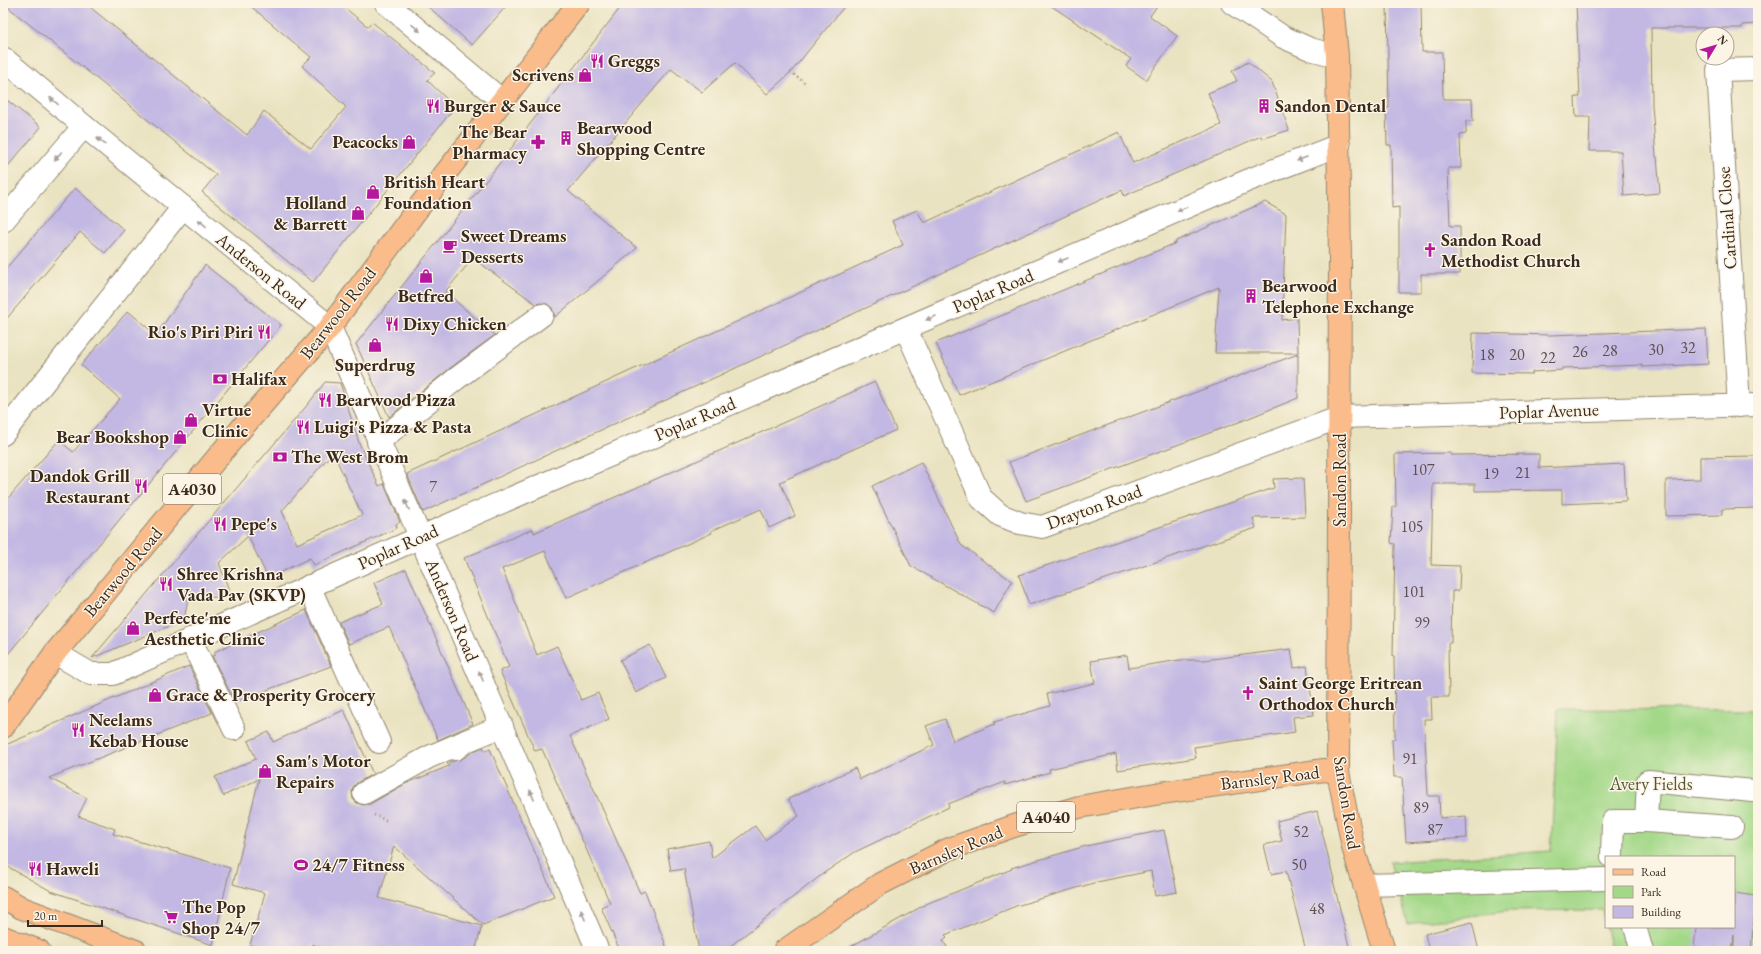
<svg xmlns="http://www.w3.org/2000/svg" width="1761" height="954" viewBox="0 0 1761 954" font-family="'EB Garamond',serif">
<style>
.green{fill:#a3d888;stroke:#6f8153;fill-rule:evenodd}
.building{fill:#c2b8e3;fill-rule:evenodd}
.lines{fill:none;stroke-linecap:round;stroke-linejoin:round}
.minor-casing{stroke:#928670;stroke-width:24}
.major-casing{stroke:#928670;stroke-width:24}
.highway-casing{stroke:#928670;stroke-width:24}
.path{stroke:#928670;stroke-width:2.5;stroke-dasharray:1 3;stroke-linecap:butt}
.minor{stroke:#fff;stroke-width:22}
.major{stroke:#f9bc8a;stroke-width:22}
.highway{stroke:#f9bc8a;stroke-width:22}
.oneway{fill:#a79f9a}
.labels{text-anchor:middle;stroke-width:3;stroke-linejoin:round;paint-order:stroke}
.number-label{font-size:16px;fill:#5d4e4f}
.shield{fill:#fcf5e5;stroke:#75675a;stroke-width:1}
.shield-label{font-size:17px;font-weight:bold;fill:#3b2a1e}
.poi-label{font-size:18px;font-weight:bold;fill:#3b2a1e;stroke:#fcf5e5;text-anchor:start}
.street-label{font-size:18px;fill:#3b2a1e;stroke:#fcf5e5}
.park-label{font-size:18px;fill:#555638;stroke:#fcf5e5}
</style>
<rect width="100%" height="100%" fill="#fcf5e5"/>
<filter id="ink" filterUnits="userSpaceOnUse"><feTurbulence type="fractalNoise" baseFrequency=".025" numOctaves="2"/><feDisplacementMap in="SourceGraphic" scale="8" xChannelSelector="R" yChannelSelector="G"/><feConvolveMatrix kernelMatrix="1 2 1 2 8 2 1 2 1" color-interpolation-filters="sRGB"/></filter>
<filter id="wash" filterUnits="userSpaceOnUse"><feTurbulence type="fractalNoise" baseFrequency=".012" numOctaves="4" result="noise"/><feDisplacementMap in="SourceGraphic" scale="16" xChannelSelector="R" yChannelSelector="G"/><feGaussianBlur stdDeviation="0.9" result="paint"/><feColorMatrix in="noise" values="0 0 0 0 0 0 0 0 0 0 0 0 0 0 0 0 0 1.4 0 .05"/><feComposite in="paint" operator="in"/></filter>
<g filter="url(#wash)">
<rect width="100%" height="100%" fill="#eae3c1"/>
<path class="green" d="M1558 709 1758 710V951H1611L1602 910 1508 911 1408 924 1390 862 1551 851ZM1606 857H1734V927H1606Z"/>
<g id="blocks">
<g class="building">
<polygon points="3,3 85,3 247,135 264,111 311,149 346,107 302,66 311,57 247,3 339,3 368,27 372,22 435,73 427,80 455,107 313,282 202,192 216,175"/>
<polygon points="424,3 509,3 472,45"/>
<polygon points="624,3 847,3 791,72 767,94 735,63 702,92 671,69 568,191 637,248 555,317 552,308 547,304 541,303 536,304 473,258 445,292 495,335 449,369 389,417 356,344 485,182"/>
<polygon points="1047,3 1159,3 1150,16 1177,36 1146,80 1126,66 1131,59"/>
<polygon points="1387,3 1421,3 1422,52 1442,52 1443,99 1472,99 1473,121 1466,121 1466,134 1460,135 1461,168 1448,168 1450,226 1460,226 1460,274 1421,274 1421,292 1399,292 1399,207 1392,208 1391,145 1387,145 1386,108 1389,108"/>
<polygon points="1576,3 1758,3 1758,24 1742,25 1742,28 1651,28 1652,105 1656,157 1657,157 1660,193 1624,196 1621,151 1589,151 1590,117 1576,117 1575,97 1580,97"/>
<polygon points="1248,62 1272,82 1289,130 1262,139 1261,136 1124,196 1122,190 423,512 407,474 903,245 892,221 917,210 924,223 1119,132 1133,163 1221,125 1208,93 1237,81 1232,71"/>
<polygon points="3,97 41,127 3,172"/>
<polygon points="75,188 124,230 105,253 80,232 3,323 3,272"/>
<polygon points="1265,202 1286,214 1282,320 1297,318 1298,353 1215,353 1219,287 959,395 936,343 1176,243 1176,241"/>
<polygon points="205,265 281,325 3,660 3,504 59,440 73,452 120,399 81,365 128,311 156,335"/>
<polygon points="1706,329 1708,364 1642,367 1642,365 1562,368 1562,370 1532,372 1532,374 1472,373 1473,333 1551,335"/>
<polygon points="1298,354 1298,398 1239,422 1026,501 1009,462"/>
<path d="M325 382 340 383 359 443 379 486 384 484 400 522 396 524 397 528 314 565 310 558 268 578 248 536 219 563 231 596 188 599 184 620 92 658 309 403ZM333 452 362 515 297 544 282 511Z"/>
<polygon points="875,382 896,430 780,482 795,516 769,528 761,509 711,531 712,533 566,598 545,551 502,569 537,655 557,646 581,700 598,693 609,719 570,736 640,893 645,891 668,951 620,951 601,907 610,903 542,749 535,751 500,671 509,667 464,558 533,529 534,533"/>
<polygon points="1451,453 1451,455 1539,454 1539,468 1624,464 1626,501 1562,504 1562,490 1475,491 1475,484 1433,484 1431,565 1460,566 1459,591 1452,591 1451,643 1448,643 1449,697 1431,697 1432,719 1424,719 1428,796 1439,796 1440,818 1466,816 1467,838 1406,842 1402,777 1394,777 1392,739 1395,739 1394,656 1393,656 1395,544 1391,543 1393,507 1396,507 1395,454"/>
<polygon points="1758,456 1758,508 1722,509 1722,515 1666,516 1666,480 1700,479 1700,457"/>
<polygon points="921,462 961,545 1012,581 994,613 911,566 872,486"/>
<polygon points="1303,478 1305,517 1253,518 1256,528 1029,605 1019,575 1274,488 1273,479"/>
<polygon points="406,569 473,724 438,740 389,627 349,644 339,622 383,604 374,583"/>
<polygon points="306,610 331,666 235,702 212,656 216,655 214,652"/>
<polygon points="650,645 666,678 636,693 620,660"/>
<polygon points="1291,649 1294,668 1307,666 1314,715 1293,717 1295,732 1194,747 1196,758 1118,770 1116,754 1049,769 1050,772 1005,785 1005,782 948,804 949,807 855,852 824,873 724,951 699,951 684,869 671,871 667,849 709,841 712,858 755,826 765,840 799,816 788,799 855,768 860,779 934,745 926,726 945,719 953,741 995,724 994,722 1050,706 1047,694 1095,683 1091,661 1127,655 1129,668 1180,660 1204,660"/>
<polygon points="189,666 212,713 49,778 87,798 78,816 115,829 113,834 230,868 213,945 51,891 3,864 3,746"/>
<polygon points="344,710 373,774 358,782 353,787 352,792 353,799 357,803 363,805 370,804 405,784 449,766 447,763 462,759 472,752 483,747 485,751 490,749 554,896 483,925 394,846 379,898 482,926 475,951 332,951 312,944 310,951 271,951 250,945 265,893 233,884 259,779 223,796 215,777 256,759 248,741 269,732 273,742"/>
<polygon points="1317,811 1334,880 1333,880 1350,951 1306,951 1286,871 1271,874 1264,845 1282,841 1277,821"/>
<polygon points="1164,830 1177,892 1155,896 1151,871 1097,882 1016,906 945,935 947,937 943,940 949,951 843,951 926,904 1012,869 1011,868 1086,846"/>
<polygon points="1734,893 1756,896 1751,951 1734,951 1734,935 1732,951 1694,951 1696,927 1734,927"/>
<polygon points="1472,922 1479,951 1429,951 1425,934"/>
</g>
</g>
</g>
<g filter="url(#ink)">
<use href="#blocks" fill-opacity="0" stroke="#928670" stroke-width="1"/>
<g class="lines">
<defs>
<g id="minor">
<polyline points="386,3 501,100"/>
<polyline points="1232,3 1283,37 1310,49 1337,56"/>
<polyline points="3,58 84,126 330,327 598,951"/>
<polyline points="3,221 84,126"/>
<polyline points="906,329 981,498 1000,515 1020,523 1042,527 1341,417 1758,405"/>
<polyline points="1739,406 1718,70 1758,69"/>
<polyline points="3,434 183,207"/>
<polyline points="378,442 456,379 542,315"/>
<polyline points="309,586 379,742"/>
<polyline points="190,639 234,729"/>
<polyline points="55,653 91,674 113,674 421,537 1249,180 1339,145"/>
<polyline points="455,749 466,741 502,726"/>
<polyline points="364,793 429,757 466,741"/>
<polyline points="1646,821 1732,827"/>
<polyline points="1612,857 1613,821 1646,821 1648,781 1753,791"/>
<polyline points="1364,885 1606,879"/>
<polyline points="1635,927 1642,951"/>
</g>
<g id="major">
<polyline points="1332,3 1337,56 1340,259 1338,772 1353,847 1384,951"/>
<polyline points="3,727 55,653 241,429 330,327 415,212 579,3"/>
<polyline points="784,951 880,884 949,849 1014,826 1079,807 1161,793 1324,770 1338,772"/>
</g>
<g id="highway">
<polyline points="3,897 22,908 136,951"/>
<polyline points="3,937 39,951"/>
</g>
</defs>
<use href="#minor" class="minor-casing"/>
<use href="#major" class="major-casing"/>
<use href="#highway" class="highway-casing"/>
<g class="path">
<polyline points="791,72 806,84"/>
<polyline points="374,815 388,821"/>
</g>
<use href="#minor" class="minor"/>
<use href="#major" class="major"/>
<use href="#highway" class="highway"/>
</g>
<defs><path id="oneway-solid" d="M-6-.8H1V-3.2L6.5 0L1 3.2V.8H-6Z"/></defs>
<g class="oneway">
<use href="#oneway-solid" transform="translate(416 28) rotate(40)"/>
<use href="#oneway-solid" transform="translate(54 101) rotate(-140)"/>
<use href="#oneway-solid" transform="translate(101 141) rotate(-141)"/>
<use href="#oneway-solid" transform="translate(58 156) rotate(130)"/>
<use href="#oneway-solid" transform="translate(1302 159) rotate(159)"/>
<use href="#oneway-solid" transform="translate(1182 209) rotate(157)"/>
<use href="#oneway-solid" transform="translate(202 223) rotate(-141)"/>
<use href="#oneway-solid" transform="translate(1063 260) rotate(157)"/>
<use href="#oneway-solid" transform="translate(931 318) rotate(157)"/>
<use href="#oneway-solid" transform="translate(407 505) rotate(-114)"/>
<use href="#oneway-solid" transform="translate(481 676) rotate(-113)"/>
<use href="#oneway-solid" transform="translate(532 795) rotate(-113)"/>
<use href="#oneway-solid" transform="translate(583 915) rotate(-113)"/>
</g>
</g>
<defs>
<symbol id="restaurant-bare" viewBox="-9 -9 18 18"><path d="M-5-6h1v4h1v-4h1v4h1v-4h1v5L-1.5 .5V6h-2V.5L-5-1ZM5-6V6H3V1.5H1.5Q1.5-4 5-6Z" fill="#b5179e" stroke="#fcf5e5" stroke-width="2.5" paint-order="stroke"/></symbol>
<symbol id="shop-bare" viewBox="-9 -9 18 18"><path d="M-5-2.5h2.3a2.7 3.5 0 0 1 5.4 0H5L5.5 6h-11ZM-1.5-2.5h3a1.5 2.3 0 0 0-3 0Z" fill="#b5179e" stroke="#fcf5e5" stroke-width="2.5" paint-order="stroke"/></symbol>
<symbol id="building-bare" viewBox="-9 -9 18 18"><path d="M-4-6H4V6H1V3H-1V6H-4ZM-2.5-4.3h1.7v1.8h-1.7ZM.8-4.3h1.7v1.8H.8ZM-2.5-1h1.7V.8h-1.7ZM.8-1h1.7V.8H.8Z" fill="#b5179e" stroke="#fcf5e5" stroke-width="2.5" paint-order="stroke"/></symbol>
<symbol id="pharmacy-bare" viewBox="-9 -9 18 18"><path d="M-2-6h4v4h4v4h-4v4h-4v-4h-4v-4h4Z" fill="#b5179e" stroke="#fcf5e5" stroke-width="2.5" paint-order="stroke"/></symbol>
<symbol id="cafe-bare" viewBox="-9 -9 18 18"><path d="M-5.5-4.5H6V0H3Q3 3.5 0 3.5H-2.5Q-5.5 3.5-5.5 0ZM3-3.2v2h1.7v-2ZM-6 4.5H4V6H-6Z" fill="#b5179e" stroke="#fcf5e5" stroke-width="2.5" paint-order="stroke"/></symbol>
<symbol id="church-bare" viewBox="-9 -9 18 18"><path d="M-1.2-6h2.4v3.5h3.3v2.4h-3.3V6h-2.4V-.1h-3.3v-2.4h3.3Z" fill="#b5179e" stroke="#fcf5e5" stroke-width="2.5" paint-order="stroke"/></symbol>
<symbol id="bank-bare" viewBox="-9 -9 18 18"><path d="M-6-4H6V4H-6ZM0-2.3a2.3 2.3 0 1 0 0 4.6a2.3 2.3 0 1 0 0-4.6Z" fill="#b5179e" stroke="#fcf5e5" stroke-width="2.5" paint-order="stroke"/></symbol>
<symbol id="stadium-bare" viewBox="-9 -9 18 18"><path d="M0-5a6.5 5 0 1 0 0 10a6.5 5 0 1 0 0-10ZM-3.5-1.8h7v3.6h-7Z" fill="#b5179e" stroke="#fcf5e5" stroke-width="2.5" paint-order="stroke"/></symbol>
<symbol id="supermarket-bare" viewBox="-9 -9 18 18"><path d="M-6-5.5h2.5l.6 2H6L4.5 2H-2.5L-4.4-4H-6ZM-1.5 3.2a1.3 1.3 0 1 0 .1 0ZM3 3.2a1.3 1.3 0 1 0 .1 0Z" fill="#b5179e" stroke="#fcf5e5" stroke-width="2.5" paint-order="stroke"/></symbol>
</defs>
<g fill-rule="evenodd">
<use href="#restaurant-bare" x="587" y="51" width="20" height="20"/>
<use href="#shop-bare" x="575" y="65" width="20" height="20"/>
<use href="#restaurant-bare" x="423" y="96" width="20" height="20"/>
<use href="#building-bare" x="1254" y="96" width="20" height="20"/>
<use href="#building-bare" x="556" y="128" width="20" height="20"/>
<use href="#shop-bare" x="399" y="132" width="20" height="20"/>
<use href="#pharmacy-bare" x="528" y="132" width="20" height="20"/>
<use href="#shop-bare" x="363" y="182" width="20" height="20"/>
<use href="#shop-bare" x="348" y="203" width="20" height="20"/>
<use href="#cafe-bare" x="440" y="236" width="20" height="20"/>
<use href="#church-bare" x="1420" y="240" width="20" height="20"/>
<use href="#shop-bare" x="416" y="266" width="20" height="20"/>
<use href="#building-bare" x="1241" y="286" width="20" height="20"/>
<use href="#restaurant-bare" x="382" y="314" width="20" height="20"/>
<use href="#restaurant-bare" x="254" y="322" width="20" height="20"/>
<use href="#shop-bare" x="365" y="335" width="20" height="20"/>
<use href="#bank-bare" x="210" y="369" width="20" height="20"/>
<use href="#restaurant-bare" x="315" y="390" width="20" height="20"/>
<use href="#shop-bare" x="181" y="410" width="20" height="20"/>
<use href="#restaurant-bare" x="293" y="417" width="20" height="20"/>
<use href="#shop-bare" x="170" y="427" width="20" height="20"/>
<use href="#bank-bare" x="270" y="447" width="20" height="20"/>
<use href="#restaurant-bare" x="131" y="476" width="20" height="20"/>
<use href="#restaurant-bare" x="210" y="514" width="20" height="20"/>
<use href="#restaurant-bare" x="156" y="574" width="20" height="20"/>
<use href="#shop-bare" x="123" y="618" width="20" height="20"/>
<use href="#church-bare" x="1238" y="683" width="20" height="20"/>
<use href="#shop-bare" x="145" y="685" width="20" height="20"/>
<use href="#restaurant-bare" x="68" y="720" width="20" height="20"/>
<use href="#shop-bare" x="255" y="761" width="20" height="20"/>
<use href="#stadium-bare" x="291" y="855" width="20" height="20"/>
<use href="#restaurant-bare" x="25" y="859" width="20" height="20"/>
<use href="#supermarket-bare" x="161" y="907" width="20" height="20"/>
</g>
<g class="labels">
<g class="number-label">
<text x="1688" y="353">32</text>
<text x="1656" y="355">30</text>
<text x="1610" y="356">28</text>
<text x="1580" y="357">26</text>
<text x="1487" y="360">18</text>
<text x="1517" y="360">20</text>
<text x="1548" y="363">22</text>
<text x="1423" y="475">107</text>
<text x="1523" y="478">21</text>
<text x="1491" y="479">19</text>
<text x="433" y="492">7</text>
<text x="1412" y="532">105</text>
<text x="1414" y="597">101</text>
<text x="1422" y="628">99</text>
<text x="1410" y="764">91</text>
<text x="1421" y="813">89</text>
<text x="1435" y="835">87</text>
<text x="1301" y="837">52</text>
<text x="1299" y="870">50</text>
<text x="1317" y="914">48</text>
</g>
<g class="shield">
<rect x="163" y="474" width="58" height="30" rx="3"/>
<rect x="1017" y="802" width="58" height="30" rx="3"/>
</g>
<g class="shield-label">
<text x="192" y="495">A4030</text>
<text x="1046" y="823">A4040</text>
</g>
<g class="poi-label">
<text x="608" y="67">Greggs</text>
<text x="574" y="81" text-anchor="end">Scrivens</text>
<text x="444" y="112">Burger &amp; Sauce</text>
<text x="1275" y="112">Sandon Dental</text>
<text x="577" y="134">Bearwood<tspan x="577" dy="21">Shopping Centre</tspan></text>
<text x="527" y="138" text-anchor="end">The Bear<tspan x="527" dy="21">Pharmacy</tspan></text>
<text x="398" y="148" text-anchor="end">Peacocks</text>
<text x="384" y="188">British Heart<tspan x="384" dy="21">Foundation</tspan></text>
<text x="347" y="209" text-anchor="end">Holland<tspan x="347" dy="21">&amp; Barrett</tspan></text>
<text x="461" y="242">Sweet Dreams<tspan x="461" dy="21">Desserts</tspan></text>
<text x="1441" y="246">Sandon Road<tspan x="1441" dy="21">Methodist Church</tspan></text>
<text x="1262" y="292">Bearwood<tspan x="1262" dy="21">Telephone Exchange</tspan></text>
<text x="426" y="302" text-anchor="middle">Betfred</text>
<text x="403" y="330">Dixy Chicken</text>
<text x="253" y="338" text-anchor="end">Rio's Piri Piri</text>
<text x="375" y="371" text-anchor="middle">Superdrug</text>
<text x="231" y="385">Halifax</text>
<text x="336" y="406">Bearwood Pizza</text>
<text x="202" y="416">Virtue<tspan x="202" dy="21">Clinic</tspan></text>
<text x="314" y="433">Luigi's Pizza &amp; Pasta</text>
<text x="169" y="443" text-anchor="end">Bear Bookshop</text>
<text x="291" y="463">The West Brom</text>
<text x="130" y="482" text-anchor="end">Dandok Grill<tspan x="130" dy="21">Restaurant</tspan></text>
<text x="231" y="530">Pepe's</text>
<text x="177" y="580">Shree Krishna<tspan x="177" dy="21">Vada Pav (SKVP)</tspan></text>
<text x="144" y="624">Perfecte'me<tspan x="144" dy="21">Aesthetic Clinic</tspan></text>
<text x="1259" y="689">Saint George Eritrean<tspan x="1259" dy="21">Orthodox Church</tspan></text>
<text x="166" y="701">Grace &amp; Prosperity Grocery</text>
<text x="89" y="726">Neelams<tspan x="89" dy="21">Kebab House</tspan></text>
<text x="276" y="767">Sam's Motor<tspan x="276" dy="21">Repairs</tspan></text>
<text x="312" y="871">24/7 Fitness</text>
<text x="46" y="875">Haweli</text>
<text x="182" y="913">The Pop<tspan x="182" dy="21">Shop 24/7</tspan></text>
</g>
<g class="street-label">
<text transform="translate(1727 218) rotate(-94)" y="6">Cardinal Close</text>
<text transform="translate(261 271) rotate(39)" y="6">Anderson Road</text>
<text transform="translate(993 291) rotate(-23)" y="6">Poplar Road</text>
<text transform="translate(338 313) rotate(-52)" y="6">Bearwood Road</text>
<text transform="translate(1549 411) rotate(-2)" y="6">Poplar Avenue</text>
<text transform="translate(695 419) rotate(-23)" y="6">Poplar Road</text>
<text transform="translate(1340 480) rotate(-90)" y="6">Sandon Road</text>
<text transform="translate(1094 507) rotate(-20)" y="6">Drayton Road</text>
<text transform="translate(398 547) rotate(-24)" y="6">Poplar Road</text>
<text transform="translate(123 572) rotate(-50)" y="6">Bearwood Road</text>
<text transform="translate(452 610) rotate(67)" y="6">Anderson Road</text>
<text transform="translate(1270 778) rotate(-7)" y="6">Barnsley Road</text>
<text transform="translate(1347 803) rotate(81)" y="6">Sandon Road</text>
<text transform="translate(956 850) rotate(-23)" y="6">Barnsley Road</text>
</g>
<g class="park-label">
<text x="1651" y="790">Avery Fields</text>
</g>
</g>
<rect width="1761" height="954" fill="none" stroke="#fcf5e5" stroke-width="16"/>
<rect x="1605" y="856" width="130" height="72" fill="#fcf5e5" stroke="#afa495"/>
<rect x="1613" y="869" width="20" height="6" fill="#f9bc8a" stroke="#afa495"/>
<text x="1641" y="876" font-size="12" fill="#3b2a1e">Road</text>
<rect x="1613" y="886" width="20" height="12" fill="#a3d888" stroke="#afa495"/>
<text x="1641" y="896" font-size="12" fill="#3b2a1e">Park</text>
<rect x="1613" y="906" width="20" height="12" fill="#c2b8e3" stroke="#afa495"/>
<text x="1641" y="916" font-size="12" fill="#3b2a1e">Building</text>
<g transform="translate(1715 46) rotate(52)"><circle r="19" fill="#fcf5e5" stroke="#afa495"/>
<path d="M0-3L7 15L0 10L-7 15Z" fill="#b5179e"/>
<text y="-6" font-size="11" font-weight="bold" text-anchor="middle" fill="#3b2a1e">N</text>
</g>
<path d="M28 920v6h74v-6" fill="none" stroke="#3b2a1e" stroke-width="2"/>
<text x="34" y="920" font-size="12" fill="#3b2a1e" stroke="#fcf5e5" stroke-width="3" paint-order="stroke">20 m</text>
</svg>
